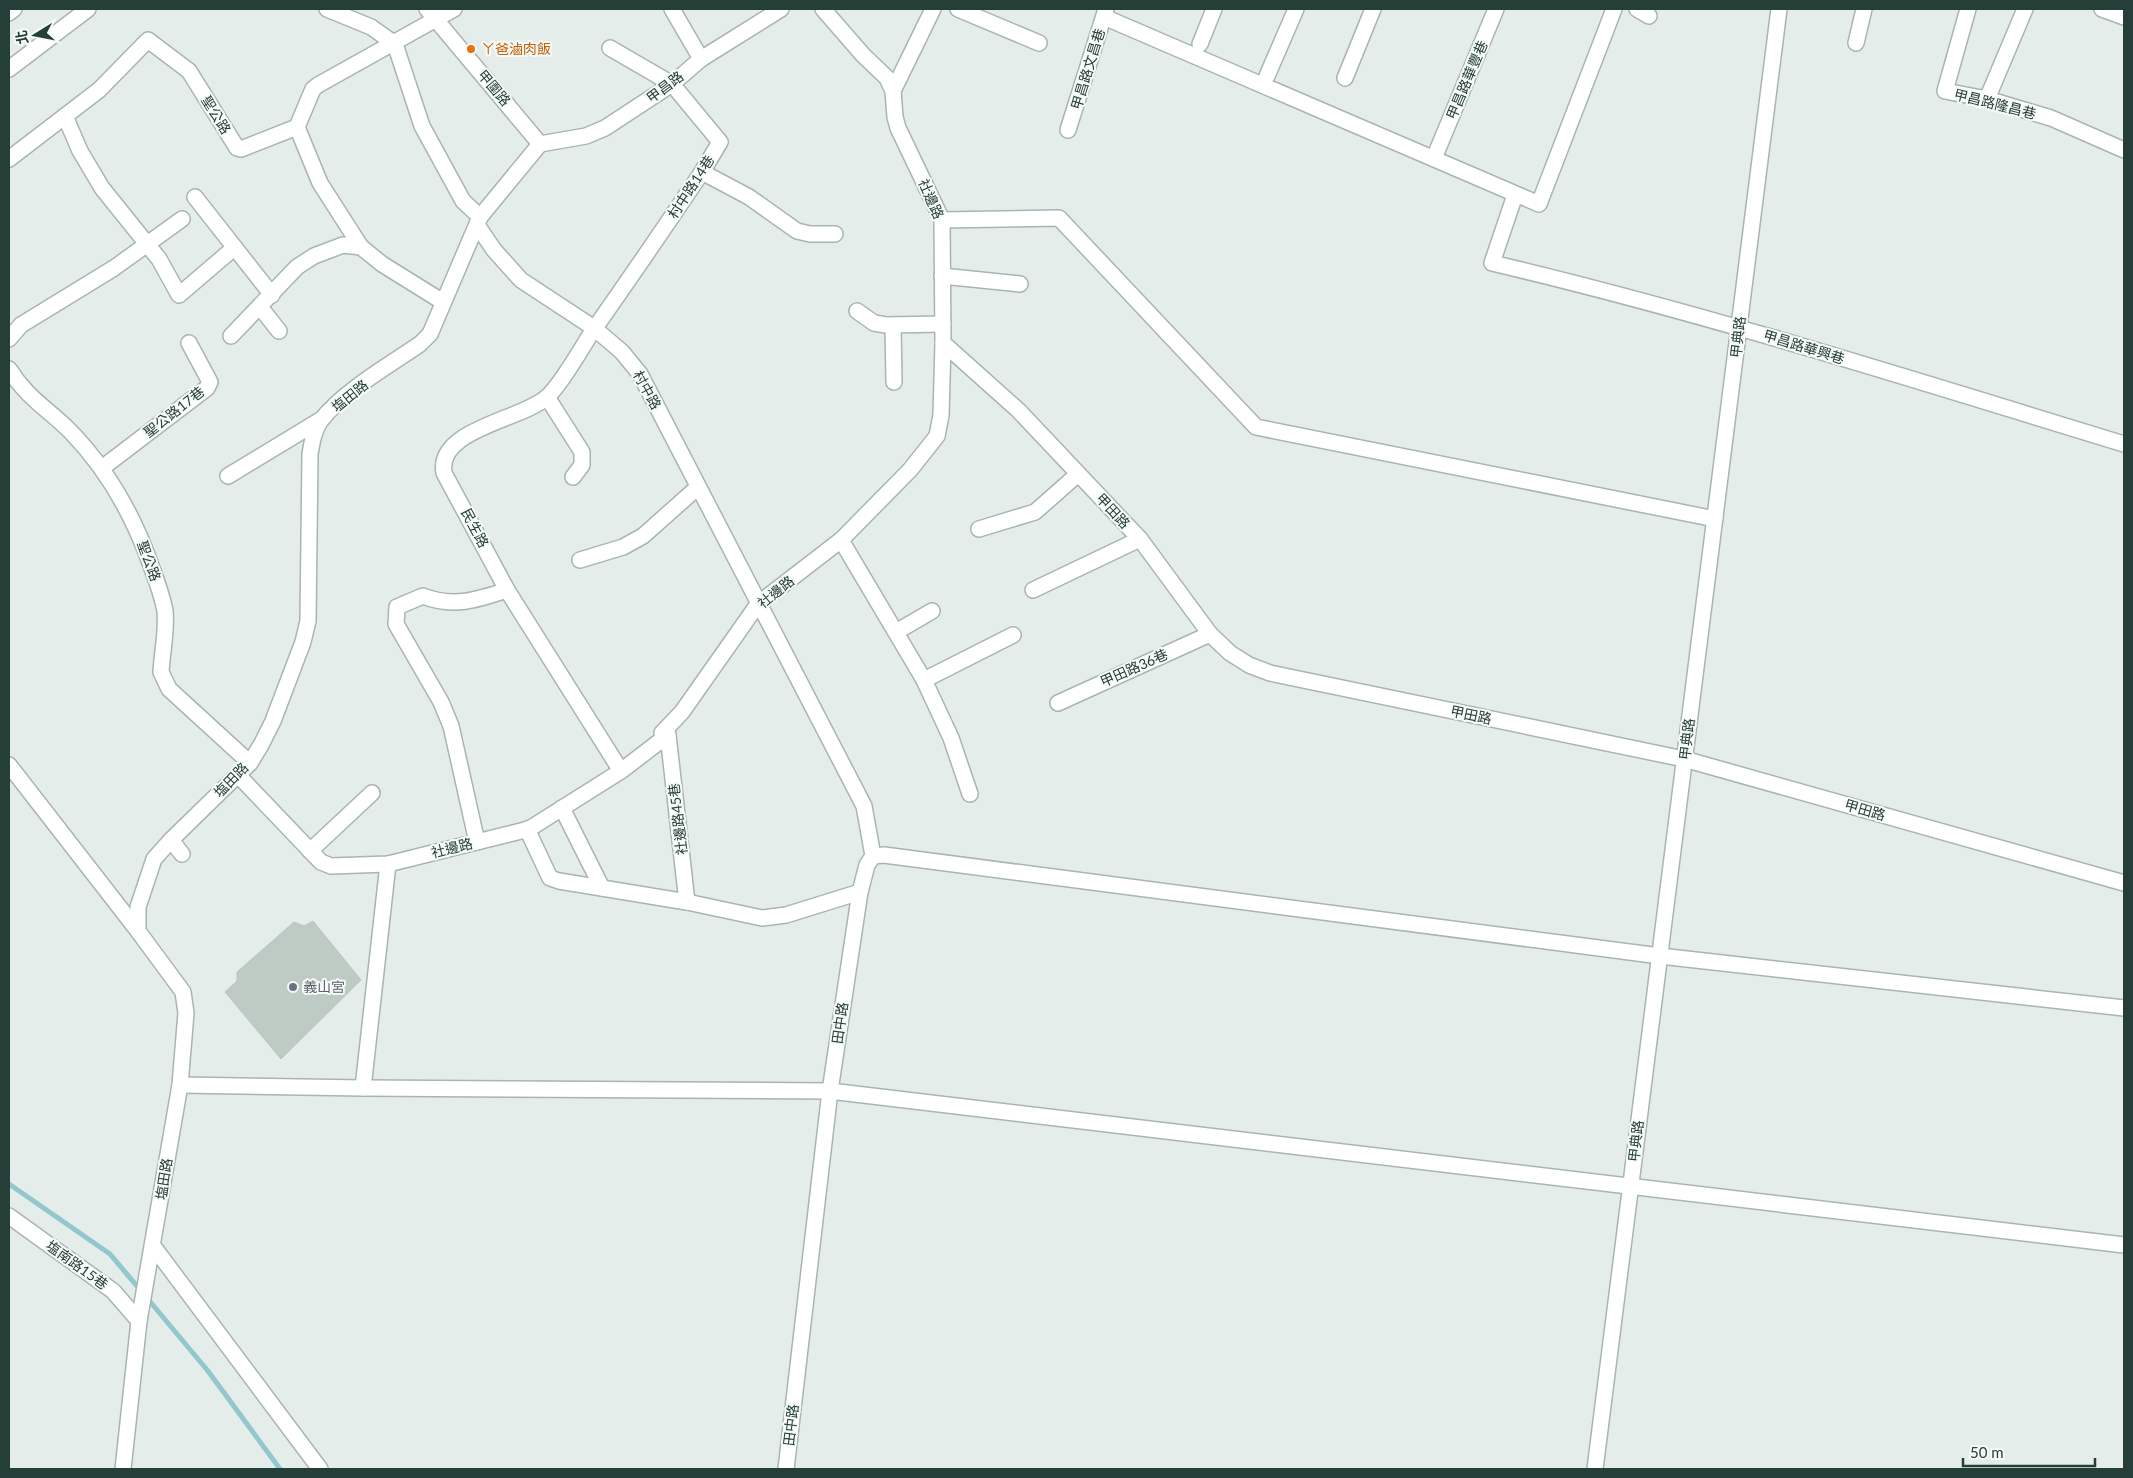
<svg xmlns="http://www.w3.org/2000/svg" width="2133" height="1478" viewBox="0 0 2133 1478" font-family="Lato,'Noto Sans TC',sans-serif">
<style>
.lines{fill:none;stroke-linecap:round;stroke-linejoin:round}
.stream{stroke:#92c7ce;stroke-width:5}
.building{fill:#becbc5;stroke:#b8c7c0}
.minor-casing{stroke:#a8b5b1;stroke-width:18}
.minor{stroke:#fff;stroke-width:15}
.food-dot{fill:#e8710a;stroke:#f6faf8;stroke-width:2}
.worship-dot{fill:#6b7280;stroke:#f6faf8;stroke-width:2}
.labels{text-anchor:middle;stroke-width:4;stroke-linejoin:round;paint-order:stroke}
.food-label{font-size:14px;fill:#c56008;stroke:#f6faf8;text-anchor:start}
.street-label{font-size:14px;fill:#253e37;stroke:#f6faf8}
.worship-label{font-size:14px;fill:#5b616d;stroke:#f6faf8;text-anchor:start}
</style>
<rect width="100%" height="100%" fill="#e5edea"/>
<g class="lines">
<g class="stream">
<polyline points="9,1184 110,1254 141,1291"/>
<polyline points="147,1298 208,1371 280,1469"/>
</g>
</g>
<polygon class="building" points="313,921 361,980 281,1059 225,992 237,981 237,972 294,922 304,926"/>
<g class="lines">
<defs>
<g id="minor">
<polyline points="327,9 371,27 395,44 422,126 463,201 480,217"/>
<polyline points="427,9 540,144"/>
<polyline points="672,9 701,59"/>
<polyline points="958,9 1039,43"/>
<polyline points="1637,9 1649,16"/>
<polyline points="1968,9 1945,91 1987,99 2051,118 2124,150"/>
<polyline points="2102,9 2124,17"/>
<polyline points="9,13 14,9"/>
<polyline points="1104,17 1539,204 1614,9"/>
<polyline points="1856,43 1864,9"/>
<polyline points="1200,44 1214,9"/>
<path d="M610 48 672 84 720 142 702 172C665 227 628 281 590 335 580 351 560 386 547 397 522 420 436 429 444 473L507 590 621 771"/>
<polyline points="9,69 88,9"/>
<polyline points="1267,76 1296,9"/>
<polyline points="1345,78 1373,9"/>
<polyline points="893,91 933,9"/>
<polyline points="1987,99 2025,9"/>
<polyline points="65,116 80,151 102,188 159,259 179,295 234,248"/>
<polyline points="297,127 320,183 361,247"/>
<polyline points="1068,130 1106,9"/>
<polyline points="540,144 586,136 605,128 672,84 701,59 781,9"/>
<polyline points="1437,151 1496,9"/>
<polyline points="9,159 99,90 148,40 189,71 237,148 241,149 297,127 313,89 318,85 454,9"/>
<polyline points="702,172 749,197 797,231 810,234 835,234"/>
<path d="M1515 195 1492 263C1705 313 1914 380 2124 444"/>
<polyline points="195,197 272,295"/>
<polyline points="942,220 1059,218 1256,427 1715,519"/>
<polyline points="477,225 494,250 521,280 594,328 622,352 640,374 864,806 873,856 867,865 860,892 830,1091 786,1469"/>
<polyline points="942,276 1020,284"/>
<polyline points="260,307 279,331"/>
<polyline points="857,311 874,323 886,325 943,324"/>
<polyline points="893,326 894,382"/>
<polyline points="231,336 297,267 314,256 343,245 361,247 382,264 443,302"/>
<polyline points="9,339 21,325 114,268 182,219"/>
<polyline points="943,343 1018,410 1140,539 1210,634 1230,653 1249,665 1270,673 1684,759 2124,883"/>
<path d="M9 369C27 398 48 409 70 431 107 469 131 511 149 560 155 577 162 594 165 611 167 631 162 652 161 672L169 689 250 763"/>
<polyline points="547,397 582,452 582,465 573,477"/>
<polyline points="102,468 207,388 210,382 189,343"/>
<polyline points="228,476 322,419"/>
<polyline points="979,529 1035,512 1078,474"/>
<polyline points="841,540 924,680 951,738 970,794"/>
<polyline points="580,560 623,547 643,536 698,487"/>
<polyline points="1033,590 1140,539"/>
<polyline points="896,632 932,611"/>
<polyline points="924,680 1013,635"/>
<polyline points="1058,703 1210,634"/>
<polyline points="668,735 687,902"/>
<polyline points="9,765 138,931"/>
<polyline points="238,775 321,862 331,866 388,864 529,829 621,771 668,735 662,733 682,712 758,604 841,540 910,470 937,436 941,415 943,343 942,220 898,128 895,117 893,91 887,78 863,55 823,9"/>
<polyline points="562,808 602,888"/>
<polyline points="527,829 550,878 559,881 687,902 762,918 786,915 860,892"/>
<polyline points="171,840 182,854"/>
<path d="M477 842 451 726 441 702 396 624 397 607 423 596C453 608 477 600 507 590"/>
<polyline points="310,851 372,793"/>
<polyline points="873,856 884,855 1660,956 2124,1008"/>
<polyline points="180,1085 363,1088 830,1091 2124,1245"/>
<polyline points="363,1088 388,864"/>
<polyline points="9,1216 113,1291 139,1321"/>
<polyline points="153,1246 320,1469"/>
<path d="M123 1469 139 1321 180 1085 186 1013 183 992 138 931V907L154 859 171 840 250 763 261 745 273 721 303 642 308 621 310 454C312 442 314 429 322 419 344 391 391 364 420 344L430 334 480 217 540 144"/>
<polyline points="1595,1469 1779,9"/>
</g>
</defs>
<use href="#minor" class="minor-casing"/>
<use href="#minor" class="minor"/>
</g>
<circle class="food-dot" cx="471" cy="49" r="5"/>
<circle class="worship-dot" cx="293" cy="987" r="5"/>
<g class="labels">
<g class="food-label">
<text x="481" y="54">ㄚ爸滷肉飯</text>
</g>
<g class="street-label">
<text transform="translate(1088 69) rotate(-73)" y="5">甲昌路文昌巷</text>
<text transform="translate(1467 80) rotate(-67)" y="5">甲昌路華豐巷</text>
<text transform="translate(665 87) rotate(-37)" y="5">甲昌路</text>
<text transform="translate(494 88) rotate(50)" y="5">甲圍路</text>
<text transform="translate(1995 104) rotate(14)" y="5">甲昌路隆昌巷</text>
<text transform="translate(216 115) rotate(58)" y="5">聖公路</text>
<text transform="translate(691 187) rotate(-57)" y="5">村中路14巷</text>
<text transform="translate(931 199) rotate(66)" y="5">社邊路</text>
<text transform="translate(1738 337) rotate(-83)" y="5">甲典路</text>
<text transform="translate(1804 347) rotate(17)" y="5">甲昌路華興巷</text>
<text transform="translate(647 390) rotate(61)" y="5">村中路</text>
<text transform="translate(350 396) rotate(-39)" y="5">塩田路</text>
<text transform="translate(174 412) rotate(-38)" y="5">聖公路17巷</text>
<text transform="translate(1113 511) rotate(47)" y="5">甲田路</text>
<text transform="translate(475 528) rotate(62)" y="5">民生路</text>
<text transform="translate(149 561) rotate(70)" y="5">聖公路</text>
<text transform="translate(776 592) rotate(-39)" y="5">社邊路</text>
<text transform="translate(1134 668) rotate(-24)" y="5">甲田路36巷</text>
<text transform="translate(1471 715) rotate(12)" y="5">甲田路</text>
<text transform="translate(1687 739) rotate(-83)" y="5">甲典路</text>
<text transform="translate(231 780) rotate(-46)" y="5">塩田路</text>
<text transform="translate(1865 810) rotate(16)" y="5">甲田路</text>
<text transform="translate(678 819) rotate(-97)" y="5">社邊路45巷</text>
<text transform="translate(452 848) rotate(-14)" y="5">社邊路</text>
<text transform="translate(840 1023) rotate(-82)" y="5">田中路</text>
<text transform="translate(1636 1141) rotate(-83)" y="5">甲典路</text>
<text transform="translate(164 1179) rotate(-81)" y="5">塩田路</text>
<text transform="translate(77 1265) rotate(36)" y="5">塩南路15巷</text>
<text transform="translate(791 1425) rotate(-83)" y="5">田中路</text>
</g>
<g class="worship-label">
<text x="303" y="992">義山宮</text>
</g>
</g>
<rect width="2133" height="1478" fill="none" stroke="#253e37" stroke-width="20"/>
<g transform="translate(35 35) rotate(260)" stroke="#f6faf8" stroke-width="4" paint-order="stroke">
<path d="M0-4L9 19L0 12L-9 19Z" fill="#253e37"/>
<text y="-8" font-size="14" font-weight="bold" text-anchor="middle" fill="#253e37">北</text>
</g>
<path d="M1963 1458v8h132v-8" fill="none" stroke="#253e37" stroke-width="2.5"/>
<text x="1970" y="1458" font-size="15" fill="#253e37" stroke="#f6faf8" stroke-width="4" paint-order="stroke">50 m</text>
</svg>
